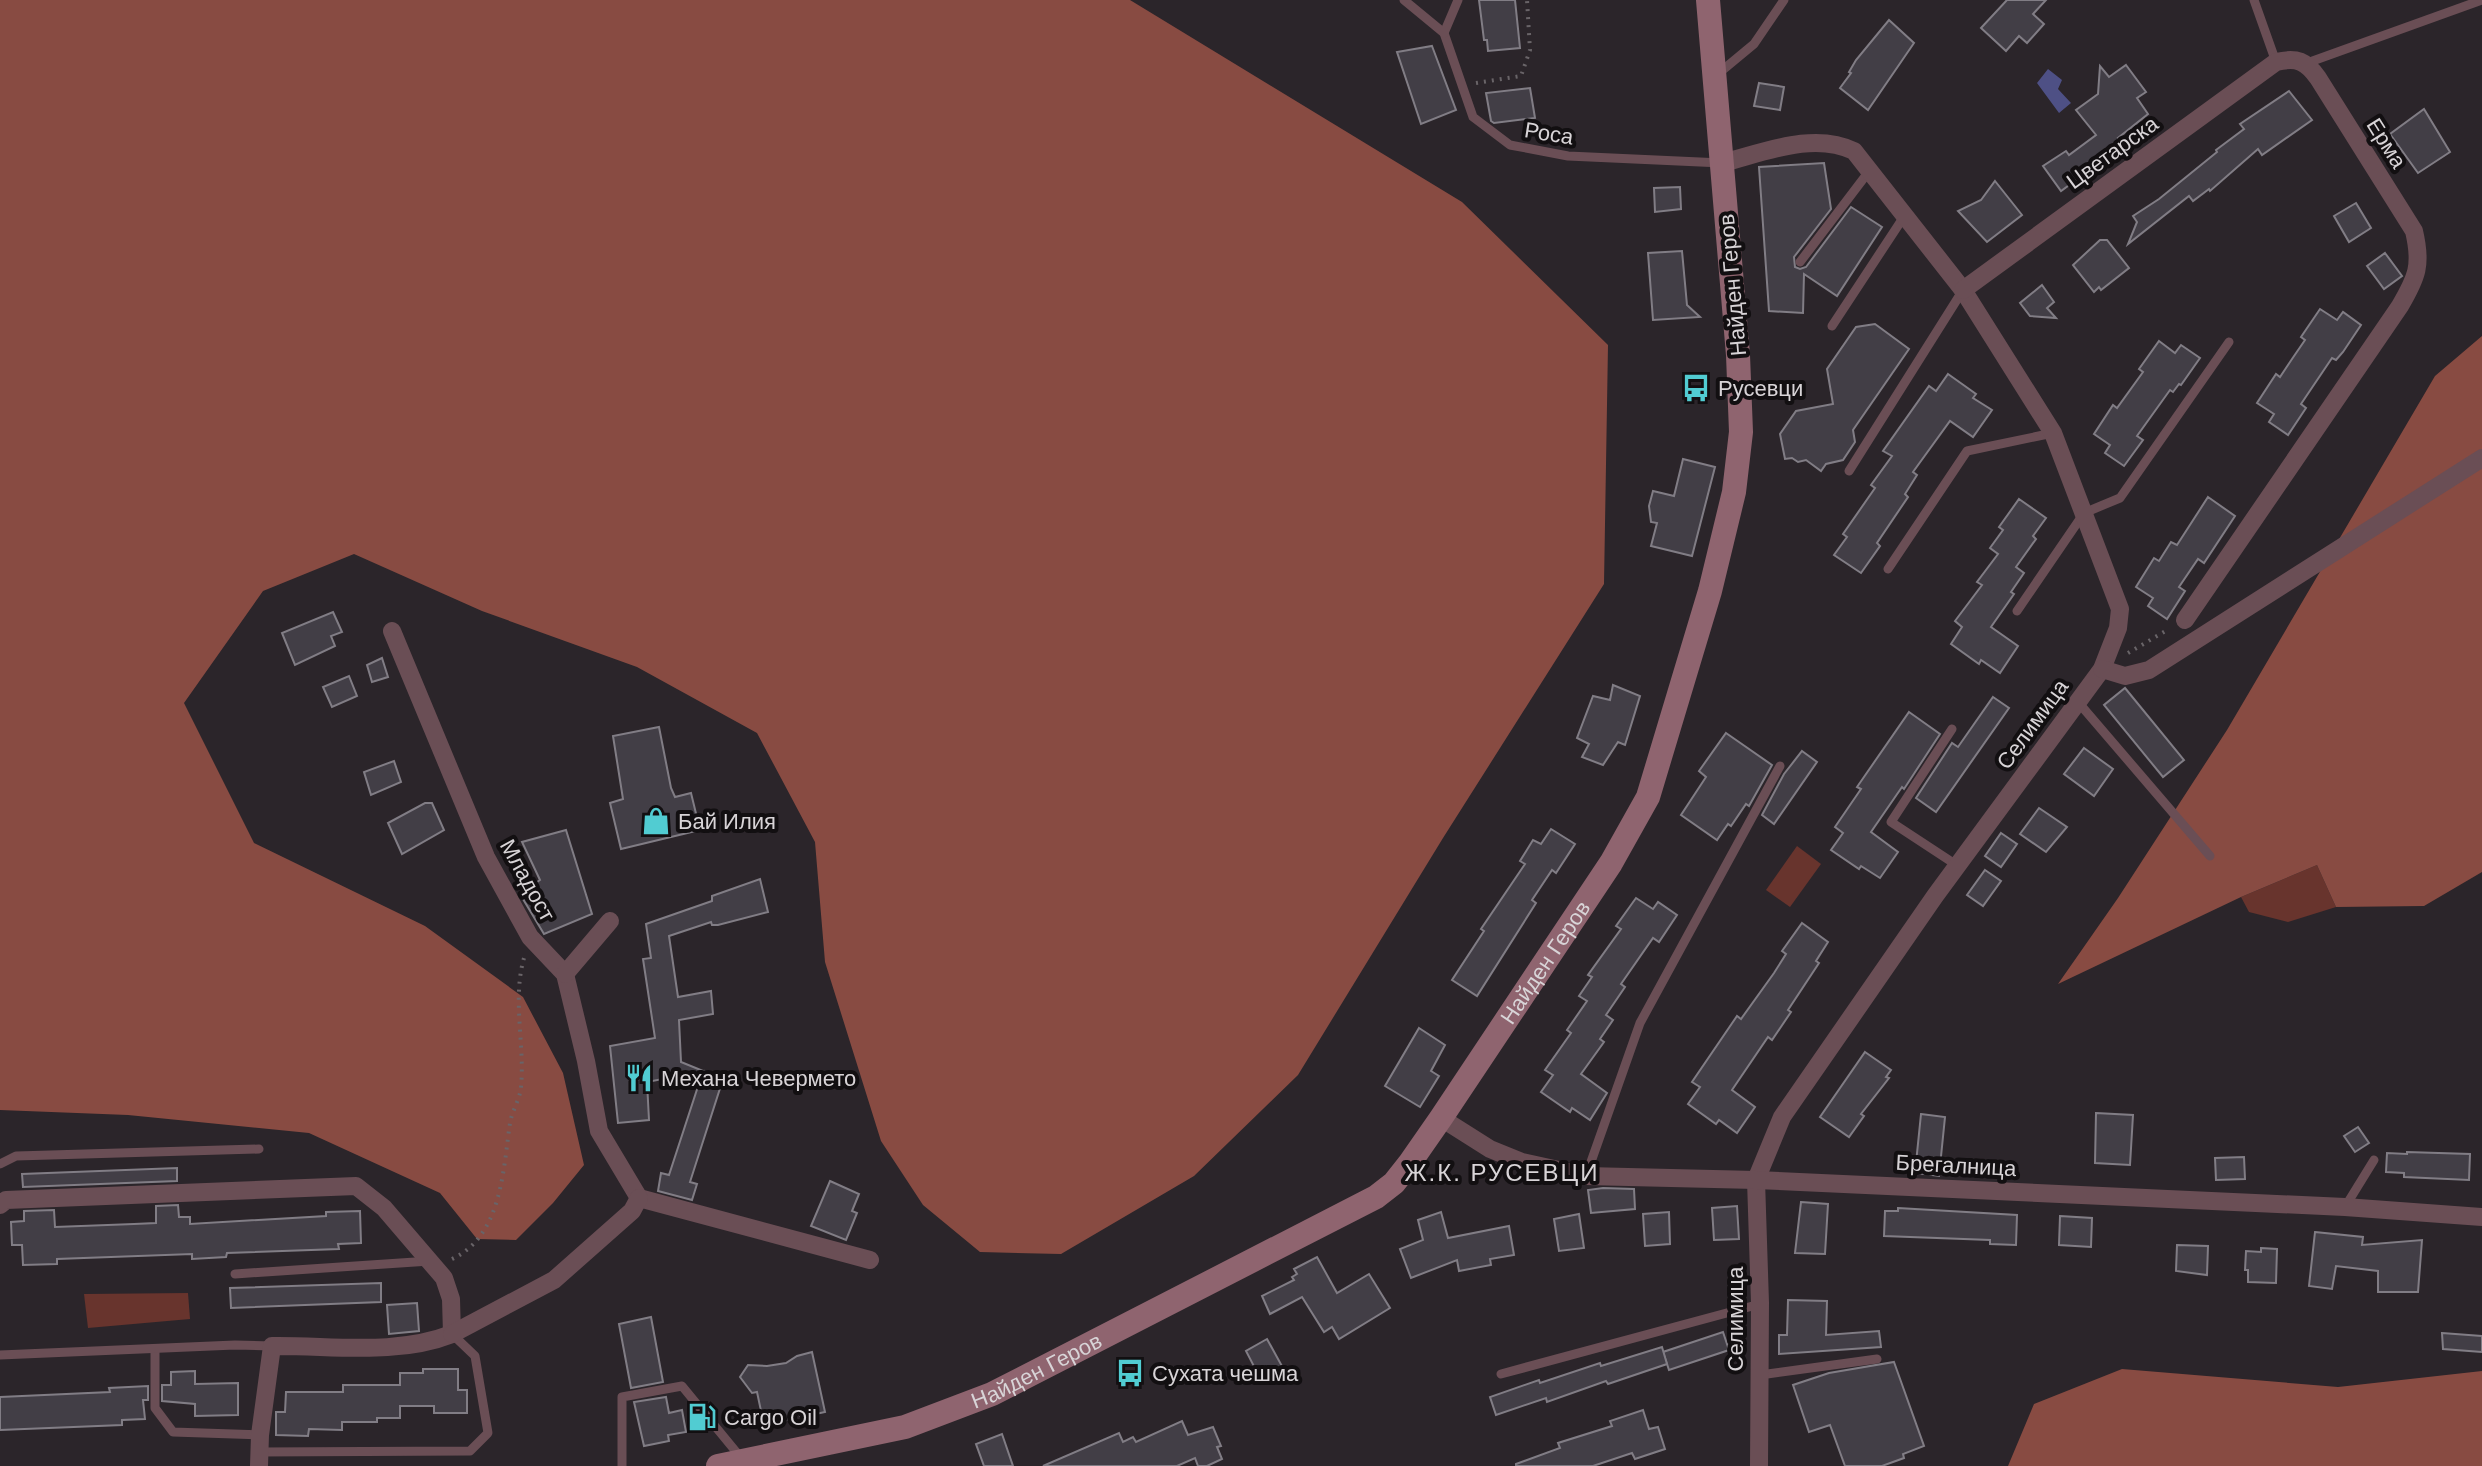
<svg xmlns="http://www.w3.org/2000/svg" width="2482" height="1466" viewBox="0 0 2482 1466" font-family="Helvetica,sans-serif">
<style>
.green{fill:#68342d}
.forest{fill:#884b42}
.water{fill:#4e5085}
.building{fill:#423e46;stroke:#817d85;stroke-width:2}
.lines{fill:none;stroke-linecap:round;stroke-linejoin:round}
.path{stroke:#696468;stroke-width:4;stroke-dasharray:2 6;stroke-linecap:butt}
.lane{stroke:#6a4e55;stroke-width:9}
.street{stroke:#6a4e55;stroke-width:18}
.secondary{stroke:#8f646f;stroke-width:24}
.labels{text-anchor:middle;stroke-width:8;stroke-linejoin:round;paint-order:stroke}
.street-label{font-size:22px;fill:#d8d4d7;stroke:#120f11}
.poi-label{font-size:22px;fill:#d8d4d7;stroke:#120f11;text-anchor:start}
.neighbourhood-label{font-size:24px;letter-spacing:2px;fill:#d8d4d7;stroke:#120f11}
</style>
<rect width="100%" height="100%" fill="#2b252a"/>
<g class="green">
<polygon points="1797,846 1821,864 1790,907 1766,890"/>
<polygon points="2317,865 2336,907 2288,922 2249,912 2241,897"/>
<polygon points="188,1293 190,1319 88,1328 84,1294"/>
</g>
<g class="forest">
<polygon points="0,0 1130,0 1462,202 1608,345 1604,584 1443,838 1298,1075 1194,1176 1061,1254 980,1252 923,1205 881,1141 825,962 815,842 757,733 637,667 482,611 354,554 263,591 184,703 254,843 425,926 523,997 563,1073 584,1165 553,1203 516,1240 477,1239 440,1193 309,1133 128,1115 0,1110"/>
<polygon points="2482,336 2482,872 2424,906 2336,907 2317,865 2241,897 2058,984 2118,898 2227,730 2435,376"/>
<polygon points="2122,1369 2338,1387 2482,1371 2482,1466 2008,1466 2034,1404"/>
</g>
<polygon class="water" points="2048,69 2062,80 2058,89 2071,103 2059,113 2037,83"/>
<g class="building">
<polygon points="1479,0 1515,0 1520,48 1488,51 1487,40 1484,40"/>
<polygon points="2007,0 2046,0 2033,14 2044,24 2027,43 2019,36 2006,51 1981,28"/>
<polygon points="1889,20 1914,43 1868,110 1840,88 1851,73 1849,72 1856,60"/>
<polygon points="1432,46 1456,110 1421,124 1397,52"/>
<polygon points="2126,65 2146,92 2137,98 2148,114 2118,138 2122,143 2091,169 2061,191 2043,166 2066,151 2069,155 2096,135 2076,110 2098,94 2100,66 2109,77"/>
<polygon points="1759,83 1784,87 1780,110 1754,106"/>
<polygon points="1530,88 1535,118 1494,123 1491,121 1486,93"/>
<polygon points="2289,91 2312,120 2262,155 2258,149 2210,191 2209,189 2193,201 2189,196 2128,244 2137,222 2133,216 2159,199 2217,152 2216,150 2244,129 2240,124"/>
<polygon points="2424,109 2450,152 2418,173 2390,134"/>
<polygon points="1824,163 1831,209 1794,257 1795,267 1800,269 1806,267 1851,207 1882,227 1837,296 1804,274 1803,313 1769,311 1759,167"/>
<polygon points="1995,181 2022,215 1987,242 1958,211 1981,200"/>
<polygon points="1680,187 1681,209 1655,212 1654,188"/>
<polygon points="2356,203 2371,228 2349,242 2334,216"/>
<polygon points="2100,240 2107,240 2129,268 2101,290 2099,287 2094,292 2073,265"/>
<polygon points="1682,251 1687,305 1700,317 1653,320 1648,253"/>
<polygon points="2385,253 2402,276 2384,289 2367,266"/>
<polygon points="2042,285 2054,302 2047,308 2056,318 2030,316 2020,303"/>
<polygon points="2320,309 2337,320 2343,312 2361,325 2343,352 2336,360 2332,358 2301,404 2306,408 2288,435 2269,422 2274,414 2257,403 2276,374 2280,377 2292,359 2305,340 2301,337"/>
<polygon points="1875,324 1909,349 1853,430 1855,442 1843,460 1826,464 1821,471 1806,460 1798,462 1792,458 1785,459 1780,434 1796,411 1833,404 1827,369 1856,327"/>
<polygon points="2159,341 2175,353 2181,345 2200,358 2181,385 2179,384 2173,392 2170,390 2137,436 2143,440 2124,466 2105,453 2110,445 2094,434 2113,405 2117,408 2143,372 2139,369"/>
<polygon points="1948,374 1976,394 1973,398 1992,410 1973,437 1950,421 1913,472 1917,475 1905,494 1908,497 1877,543 1880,546 1861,573 1834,555 1847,537 1843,534 1875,488 1871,485 1892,456 1883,451 1929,386 1936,391"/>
<polygon points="1683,459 1715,467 1692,556 1651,546 1657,523 1651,522 1649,506 1653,491 1674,496"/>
<polygon points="2208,497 2235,516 2204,563 2198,559 2179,587 2185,591 2167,619 2148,606 2153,598 2136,587 2154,558 2159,561 2171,542 2177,545"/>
<polygon points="2019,499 2046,518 2033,536 2036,539 2016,567 2024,573 2011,592 2014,594 1991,627 2018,646 2000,673 1981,660 1979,664 1951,644 1962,627 1955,621 1982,585 1977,582 1998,554 1990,548 2003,530 1999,527"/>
<polygon points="333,612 342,632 331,636 335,646 295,665 282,633"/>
<polygon points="382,658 388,677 372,682 367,665"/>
<polygon points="349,676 357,696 332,707 323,687"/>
<polygon points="1613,685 1640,696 1625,745 1618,742 1603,765 1582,757 1589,744 1577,738 1593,696 1610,700"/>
<polygon points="2125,688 2184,760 2163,777 2104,705"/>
<polygon points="1993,697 2009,708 1936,812 1916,798 1952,743 1958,747"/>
<polygon points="1909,712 1940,734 1904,789 1902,787 1871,832 1898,852 1880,878 1861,866 1859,869 1831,850 1843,833 1835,827 1861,789 1857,787"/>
<polygon points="659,727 671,788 675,797 691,793 700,830 621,849 610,803 623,799 613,736"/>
<polygon points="1726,733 1772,765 1749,806 1746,804 1731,826 1728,824 1717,840 1681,815 1706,777 1699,771"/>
<polygon points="2084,748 2113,769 2094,796 2064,774"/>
<polygon points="1802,751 1817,762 1774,824 1762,815 1784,774"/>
<polygon points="394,761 401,782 371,795 364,772"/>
<polygon points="425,803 432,803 444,830 402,854 388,823"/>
<polygon points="2039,808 2067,827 2046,852 2020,834"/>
<polygon points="1551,829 1575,844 1556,873 1552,870 1532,900 1536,903 1477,996 1452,980 1484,931 1481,929 1525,864 1520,861 1533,840 1541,844"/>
<polygon points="566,830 592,914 544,934 520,894 540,880 522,842"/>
<polygon points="2001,833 2017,844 2001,867 1985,856"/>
<polygon points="1985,870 2001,881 1983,906 1967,895"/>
<polygon points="760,879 768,912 718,925 712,925 711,922 669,936 678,997 711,991 713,1014 679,1020 681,1062 723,1079 690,1182 697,1184 692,1200 658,1191 661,1173 669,1175 703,1071 647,1082 649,1120 618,1123 610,1046 655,1038 643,959 651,958 646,924 712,901 712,896"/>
<polygon points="1636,898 1653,909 1658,902 1677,915 1659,942 1653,938 1621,984 1625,987 1606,1015 1613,1020 1600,1039 1604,1042 1581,1074 1607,1093 1590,1120 1572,1108 1570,1112 1541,1092 1553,1075 1545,1070 1571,1033 1567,1030 1587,1001 1579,996 1592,977 1588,975 1621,929 1616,926"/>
<polygon points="1802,923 1828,942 1816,961 1819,963 1788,1010 1791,1012 1772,1040 1768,1037 1732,1090 1755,1107 1737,1133 1719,1120 1716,1124 1688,1104 1700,1087 1692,1082 1737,1016 1741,1019 1774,973 1786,954 1782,951"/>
<polygon points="1419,1028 1445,1045 1431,1071 1439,1076 1420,1107 1385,1086"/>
<polygon points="1865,1052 1891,1070 1886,1077 1889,1078 1861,1114 1864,1116 1849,1137 1820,1117"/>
<polygon points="2096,1113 2133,1115 2130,1165 2095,1163"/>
<polygon points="1921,1114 1945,1117 1939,1176 1915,1173"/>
<polygon points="2358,1127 2369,1143 2355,1152 2344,1136"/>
<polygon points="2407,1152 2470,1154 2469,1180 2404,1177 2404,1173 2386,1172 2387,1153 2407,1154"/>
<polygon points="2244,1157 2245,1179 2216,1180 2215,1158"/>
<polygon points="177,1168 177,1181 23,1187 22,1174"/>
<polygon points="830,1181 859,1194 852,1211 857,1213 846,1240 811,1226"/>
<polygon points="1603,1188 1634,1189 1635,1209 1591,1213 1588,1190"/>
<polygon points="1801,1202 1828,1204 1825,1254 1795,1253"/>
<polygon points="178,1205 179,1217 190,1217 190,1224 326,1216 326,1212 360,1211 361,1243 338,1244 339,1249 227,1253 226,1257 192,1259 192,1254 57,1259 57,1264 23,1265 22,1245 12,1245 11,1222 24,1221 24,1211 54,1210 55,1227 134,1224 156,1223 156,1206"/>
<polygon points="1737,1206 1739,1239 1714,1240 1712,1208"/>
<polygon points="1898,1208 2017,1215 2016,1245 1990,1244 1990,1240 1884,1236 1885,1211 1898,1211"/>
<polygon points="1441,1212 1448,1238 1509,1226 1514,1255 1490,1259 1491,1265 1459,1271 1457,1260 1411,1278 1400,1249 1423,1240 1418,1220"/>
<polygon points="1669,1212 1670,1244 1645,1246 1643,1214"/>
<polygon points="1579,1214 1584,1248 1559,1251 1554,1219"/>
<polygon points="2060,1216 2092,1218 2091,1247 2059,1245"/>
<polygon points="2315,1232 2363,1237 2362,1245 2422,1240 2418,1292 2378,1292 2378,1271 2336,1266 2332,1289 2309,1286"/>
<polygon points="2177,1245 2208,1246 2207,1275 2176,1271"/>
<polygon points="2261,1248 2277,1249 2276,1283 2248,1282 2248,1270 2245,1270 2246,1251 2261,1252"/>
<polygon points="1317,1257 1337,1293 1369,1274 1390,1308 1339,1339 1332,1327 1324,1332 1302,1297 1270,1314 1262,1296 1294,1280 1292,1277 1297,1274 1294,1269"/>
<polygon points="381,1283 381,1302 231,1308 230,1288"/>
<polygon points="1788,1300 1827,1301 1826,1335 1879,1331 1881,1347 1779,1354 1779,1335 1787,1335"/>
<polygon points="417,1303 419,1331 389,1334 387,1305"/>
<polygon points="651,1317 663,1382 631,1388 619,1324"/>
<polygon points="1723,1332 1729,1350 1669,1370 1663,1352"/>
<polygon points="2442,1333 2482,1336 2482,1352 2443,1349"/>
<polygon points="1267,1339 1283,1368 1261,1380 1246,1351"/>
<polygon points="1662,1347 1667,1364 1608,1384 1606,1381 1547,1402 1546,1398 1496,1415 1490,1397 1539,1380 1540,1383 1600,1363 1601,1366"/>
<polygon points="812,1352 825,1412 802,1417 793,1411 787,1420 764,1425 757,1392 752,1393 740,1377 748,1365 767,1366 786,1363 797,1356"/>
<polygon points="1894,1362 1924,1446 1903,1454 1904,1458 1882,1466 1845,1466 1830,1425 1809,1432 1793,1385 1829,1373"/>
<polygon points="423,1369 458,1369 458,1390 467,1390 467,1413 434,1413 434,1406 400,1406 400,1418 377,1418 377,1422 342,1422 342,1430 309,1429 308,1436 276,1435 276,1412 285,1412 286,1392 343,1392 343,1385 400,1385 400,1373 423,1373"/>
<polygon points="195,1371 195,1384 238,1383 238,1415 195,1416 195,1404 162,1401 162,1385 171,1385 171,1372"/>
<polygon points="148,1386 148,1400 143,1400 145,1419 122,1420 122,1425 0,1430 0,1397 110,1392 109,1388"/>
<polygon points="666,1397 669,1413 682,1410 686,1432 668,1435 669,1441 644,1446 634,1402"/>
<polygon points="1643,1410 1649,1429 1658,1427 1665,1449 1635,1459 1632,1453 1593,1466 1516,1466 1516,1464 1560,1448 1558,1443 1612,1426 1610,1421"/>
<polygon points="1182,1421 1188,1435 1213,1427 1221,1446 1217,1447 1222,1459 1207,1466 1198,1466 1195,1458 1177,1466 1043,1466 1119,1433 1123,1442 1133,1437 1136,1442"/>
<polygon points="1002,1434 1013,1466 984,1466 976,1444"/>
</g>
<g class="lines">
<g class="path">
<polyline points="1476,83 1521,76 1530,50 1527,0"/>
<polyline points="2128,653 2169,629"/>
<path d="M452 1259C502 1236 503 1170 510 1123 512 1111 520 1099 521 1087 525 1044 512 1000 524 958"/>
</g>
<g class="lane">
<polyline points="1404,0 1444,33 1473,117 1510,145 1568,156 1722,163"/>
<polyline points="2254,0 2276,62"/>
<polyline points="1444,33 1458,0"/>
<polyline points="2307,63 2482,0"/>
<polyline points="1719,73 1754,44 1784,0"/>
<polyline points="1800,262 1870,170"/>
<polyline points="1832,326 1905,215"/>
<polyline points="1849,471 1963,290"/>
<polyline points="1888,569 1967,451 2053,433"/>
<polyline points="2017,611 2084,513 2120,498 2229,342"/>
<polyline points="2078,702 2210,856"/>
<polyline points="1952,729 1891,822 1958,866"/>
<polyline points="0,1164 16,1156 259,1149"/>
<polyline points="1586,1176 1640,1023 1780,766"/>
<polyline points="2345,1207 2374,1160"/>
<polyline points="235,1274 430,1261"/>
<polyline points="155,1350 155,1408 173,1432 260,1435"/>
<polyline points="0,1355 235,1345 272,1346"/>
<polyline points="1501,1374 1760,1304"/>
<polyline points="1760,1375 1877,1359"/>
<polyline points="259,1452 470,1451 488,1433 475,1356 452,1334"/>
<polyline points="622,1466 622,1397 682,1386 742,1459"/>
</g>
<g class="street">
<path d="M1722 163C1763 153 1813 131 1854 151L1963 290 2053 433 2120 609 2118 628 2102 669 1935 896 1782 1117 1756 1180 1760 1303 1759 1466"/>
<path d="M1963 290 2276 62C2297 57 2306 61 2318 78L2414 231C2422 265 2417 277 2400 306L2185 620"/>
<polyline points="392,631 486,857 530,937 565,974 586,1061 599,1131 639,1198"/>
<polyline points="2102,669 2125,676 2149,670 2482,458"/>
<polyline points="565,974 610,921"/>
<polyline points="1441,1118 1490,1149 1522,1162 1586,1176 1756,1180 2345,1207 2482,1217"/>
<polyline points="639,1198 870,1260"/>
<path d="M0 1205 6 1200 356 1186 384 1208 444 1278 451 1299 452 1334C396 1356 331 1345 272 1346L260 1435 259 1466"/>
<polyline points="452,1334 554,1280 632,1211 639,1198"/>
</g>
<path class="secondary" id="s1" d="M718 1466 905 1427 992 1394 1376 1197 1394 1183 1409 1164 1441 1118 1611 863 1648 797 1710 591 1734 492 1741 432 1738 355 1708 0"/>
</g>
<defs>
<symbol id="bus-bare" viewBox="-9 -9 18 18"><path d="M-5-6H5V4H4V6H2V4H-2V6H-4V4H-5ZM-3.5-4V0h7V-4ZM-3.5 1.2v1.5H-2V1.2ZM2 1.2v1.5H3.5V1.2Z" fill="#51ccd2" stroke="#120f11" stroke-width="2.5" paint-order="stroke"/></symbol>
<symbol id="shop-bare" viewBox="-9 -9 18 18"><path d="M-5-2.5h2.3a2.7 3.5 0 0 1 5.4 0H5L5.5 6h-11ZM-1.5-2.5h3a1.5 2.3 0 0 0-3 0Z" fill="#51ccd2" stroke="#120f11" stroke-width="2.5" paint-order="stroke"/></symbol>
<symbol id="restaurant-bare" viewBox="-9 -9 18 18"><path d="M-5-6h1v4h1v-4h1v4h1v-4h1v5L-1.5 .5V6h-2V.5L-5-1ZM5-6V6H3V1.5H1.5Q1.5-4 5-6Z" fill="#51ccd2" stroke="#120f11" stroke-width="2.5" paint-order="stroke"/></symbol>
<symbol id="fuel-bare" viewBox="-9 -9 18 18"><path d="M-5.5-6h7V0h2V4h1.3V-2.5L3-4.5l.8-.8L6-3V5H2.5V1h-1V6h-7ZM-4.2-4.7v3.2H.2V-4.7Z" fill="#51ccd2" stroke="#120f11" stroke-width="2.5" paint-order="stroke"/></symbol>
</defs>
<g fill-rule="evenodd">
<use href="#bus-bare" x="1676" y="368" width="40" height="40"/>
<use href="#shop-bare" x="636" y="801" width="40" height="40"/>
<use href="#restaurant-bare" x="619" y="1058" width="40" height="40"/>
<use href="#bus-bare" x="1110" y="1353" width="40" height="40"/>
<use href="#fuel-bare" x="682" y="1397" width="40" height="40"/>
</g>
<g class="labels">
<g class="street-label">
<text transform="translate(1549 133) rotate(9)" y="8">Роса</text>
<text transform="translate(2387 143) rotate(58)" y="8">Ерма</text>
<text transform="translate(2112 152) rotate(-36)" y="8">Цветарска</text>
<text transform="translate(1732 285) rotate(-95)" y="8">Найден Геров</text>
<text transform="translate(2032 724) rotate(-54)" y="8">Селимица</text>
<text transform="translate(528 880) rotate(61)" y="8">Младост</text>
<text dy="8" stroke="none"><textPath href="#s1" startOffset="1006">Найден Геров</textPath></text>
<text transform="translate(1956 1165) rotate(3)" y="8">Брегалница</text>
<text transform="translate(1735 1319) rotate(-90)" y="8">Селимица</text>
<text dy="8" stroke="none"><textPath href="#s1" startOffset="334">Найден Геров</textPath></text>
</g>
<g class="poi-label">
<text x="1718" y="396">Русевци</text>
<text x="678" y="829">Бай Илия</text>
<text x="661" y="1086">Механа Чевермето</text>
<text x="1152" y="1381">Сухата чешма</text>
<text x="724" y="1425">Cargo Oil</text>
</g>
<g class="neighbourhood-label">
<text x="1502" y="1181">Ж.К. РУСЕВЦИ</text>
</g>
</g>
</svg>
